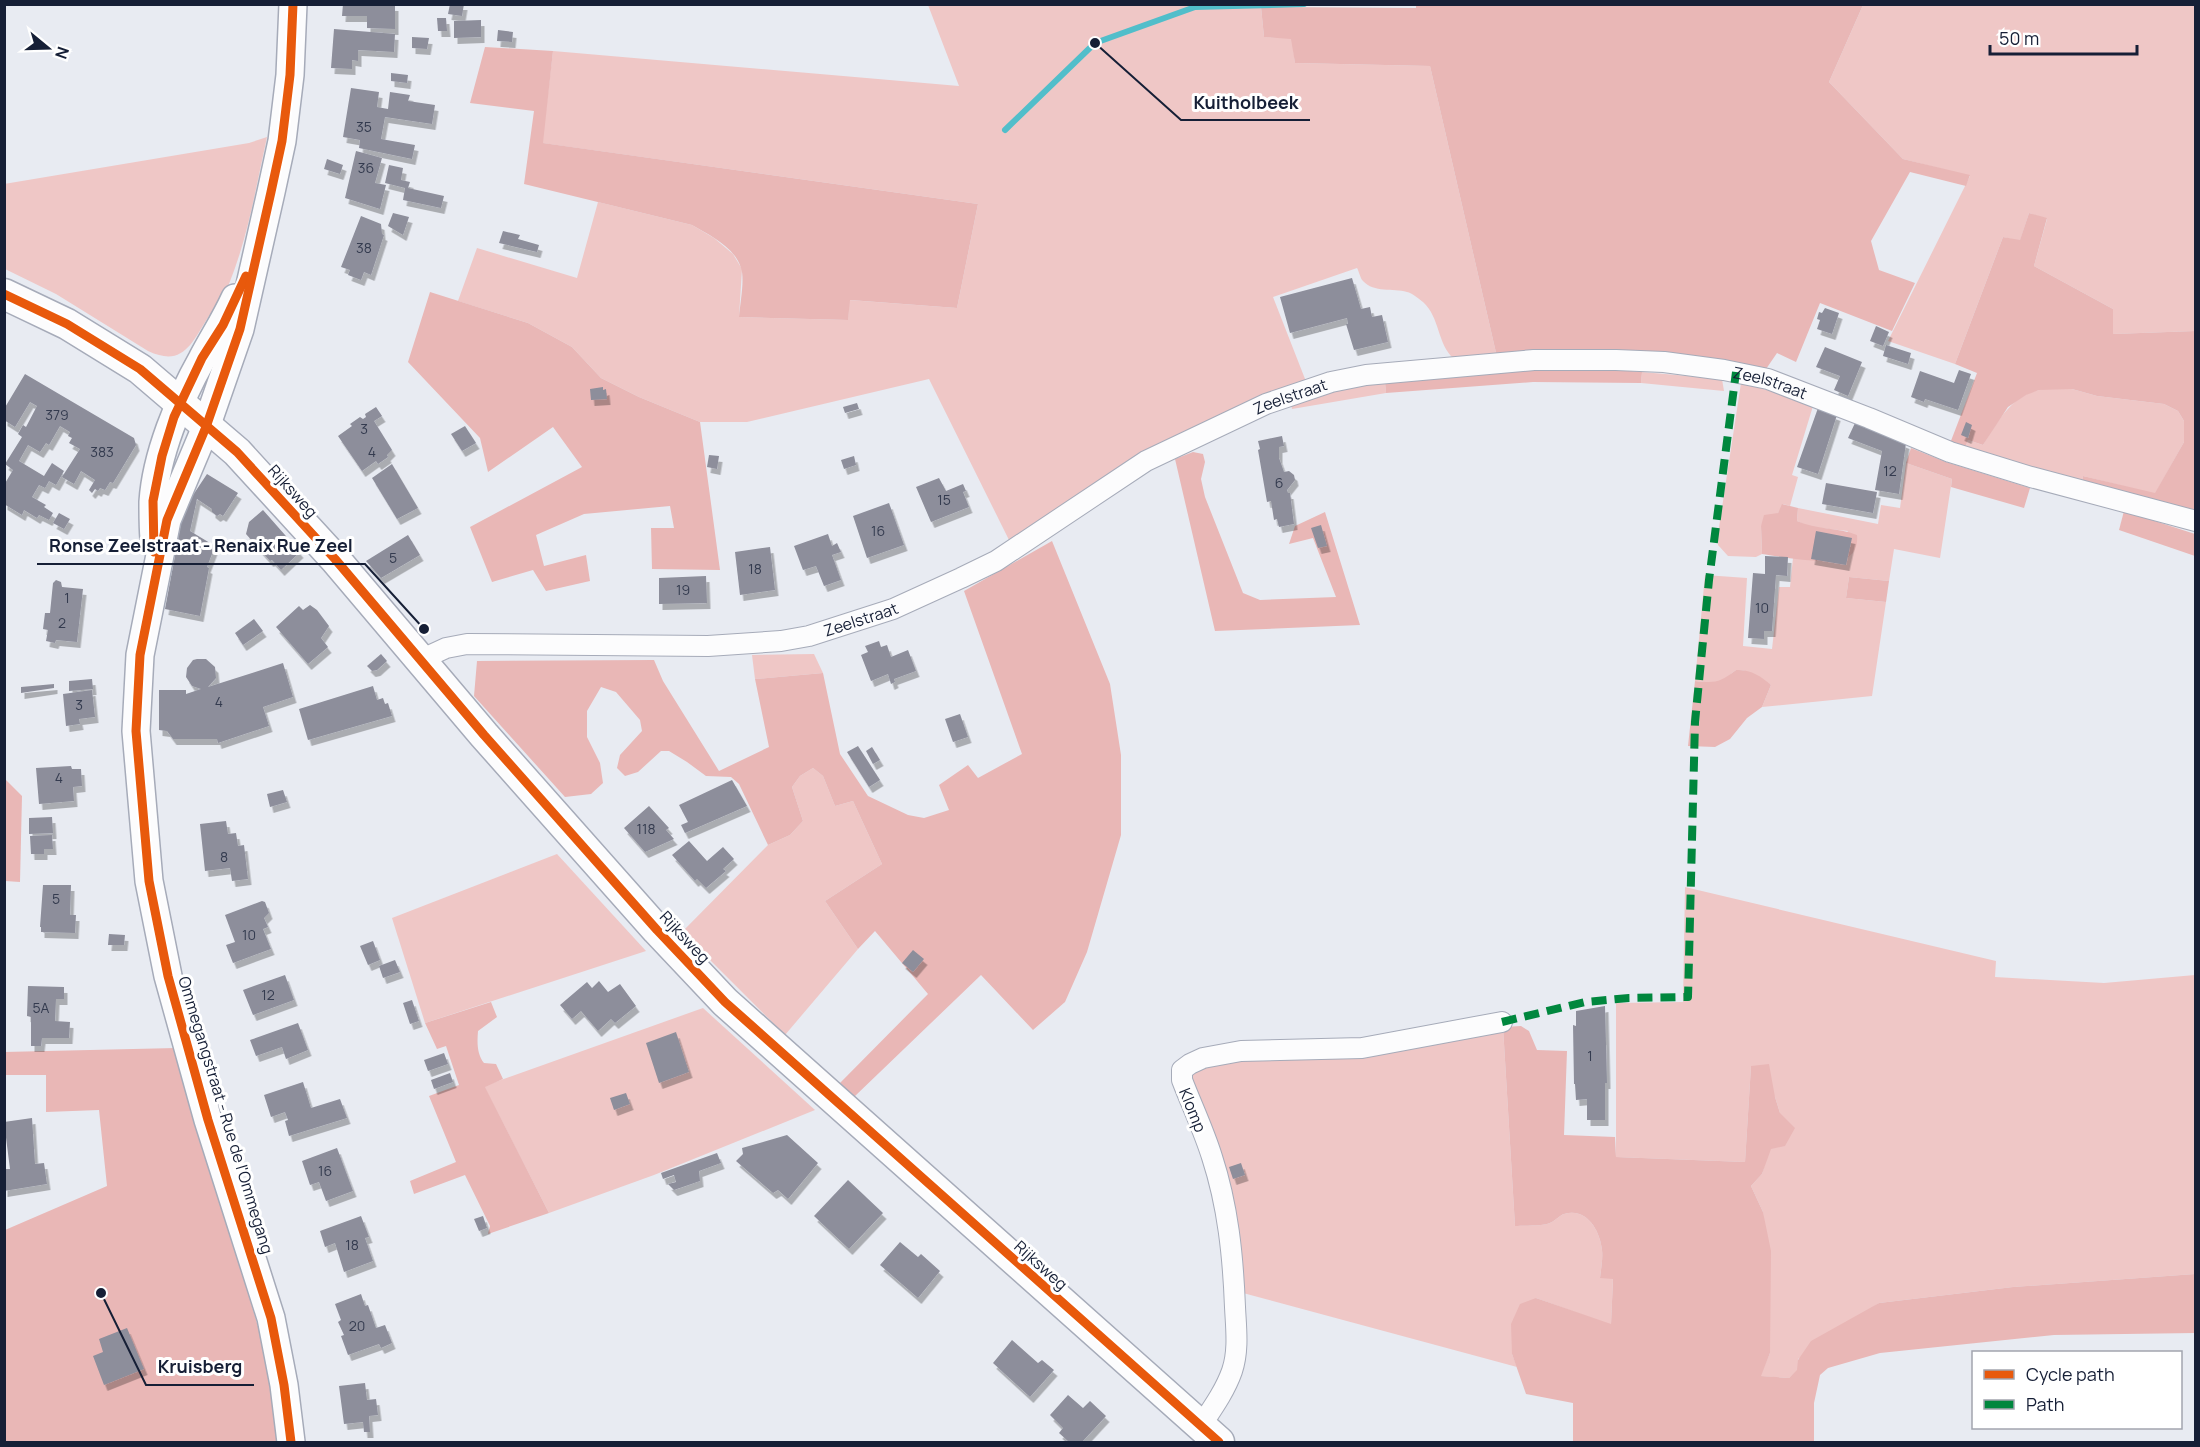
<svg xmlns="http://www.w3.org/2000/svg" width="2200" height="1447" viewBox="0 0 2200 1447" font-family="Manrope,sans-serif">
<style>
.green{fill:#efc7c6}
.forest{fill:#e9b7b6}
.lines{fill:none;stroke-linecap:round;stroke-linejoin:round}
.stream{stroke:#51beca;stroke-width:6}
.building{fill:#8d8e9b;filter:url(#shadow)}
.street-casing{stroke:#a6abb9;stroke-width:22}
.secondary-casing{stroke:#a6abb9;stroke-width:30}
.primary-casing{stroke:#a6abb9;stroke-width:33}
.street{stroke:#fcfcfd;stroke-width:20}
.secondary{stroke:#fcfcfd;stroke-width:27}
.primary{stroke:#fcfcfd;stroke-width:30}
.quiet{stroke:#00873e;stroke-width:8;stroke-dasharray:15 8;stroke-linecap:butt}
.cycleway-casing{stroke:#fff;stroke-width:13}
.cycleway{stroke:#e8590c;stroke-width:9}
.labels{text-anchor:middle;stroke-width:6;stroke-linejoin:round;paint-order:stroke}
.number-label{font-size:14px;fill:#343b4f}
.street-label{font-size:16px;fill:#161f36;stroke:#fff}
.leader{fill:none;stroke:#161f36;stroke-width:2}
.callout-dot{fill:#161f36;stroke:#fff;stroke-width:2}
.callout-label{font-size:18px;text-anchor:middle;font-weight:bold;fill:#161f36;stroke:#fff;stroke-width:6;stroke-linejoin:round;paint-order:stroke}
</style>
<defs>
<filter id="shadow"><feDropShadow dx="3.5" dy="6" stdDeviation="0" flood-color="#0004"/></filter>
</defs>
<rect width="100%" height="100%" fill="#e8ebf2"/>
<g class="green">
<path d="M1203 4 1204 7H1261L1264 37 1292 38 1295 63 1430 66 1497 357 1454 359C1437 344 1440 317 1423 302 1419 299 1412 293 1407 292 1393 288 1374 293 1363 281 1360 278 1359 271 1357 268L1273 297 1307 384 1081 496 1009 540 929 379 747 422H700L639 397 601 378 572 347 528 323 458 301 477 248 577 278 598 202 692 225 714 238 733 254 742 269 739 317 848 320 849 300 957 308 978 204 542 143 553 51 959 86 928 5Z"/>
<polygon points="1863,5 2195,5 2195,331 2113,334 2113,309 2034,266 2047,219 2029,213 2020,241 2003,237 1955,364 1888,341 1970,176 1903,159 1829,82"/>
<path d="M267 137C256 187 248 237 229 284 224 297 214 308 207 319 191 345 182 367 148 351L56 294 5 269 4 184 249 143Z"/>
<polygon points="1642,372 1722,379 1724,391 1641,383"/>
<polygon points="1385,382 1386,393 1292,409 1291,404 1340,389"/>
<polygon points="1741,383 1778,393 1813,406 1792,475 1798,477 1790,506 1783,504 1778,513 1761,526 1762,554 1756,557 1728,556 1718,545 1718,534"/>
<path d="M2072 389 2097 396 2164 404 2178 411 2184 421V442L2155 494 2083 476 2081 487 1964 451 1968 440 1983 445C1997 423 2011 396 2039 390 2049 387 2061 389 2072 389Z"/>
<polygon points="1906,463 1952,479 1940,558 1894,549 1889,581 1849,577 1846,598 1886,602 1872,696 1762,707 1771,685 1743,670 1736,670 1722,681 1714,683 1695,681 1705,575 1747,578 1743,646 1772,649 1779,587 1790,587 1793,558 1827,561 1848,531 1810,527 1797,521 1798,508 1878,524 1881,505 1900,508"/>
<polygon points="814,654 823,673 755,679 752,655"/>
<polygon points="813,768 823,776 835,806 853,801 882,864 825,901 858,949 785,1035 682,932 768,845 790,835 803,821 792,787 800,776"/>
<polygon points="557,854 646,951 425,1023 392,918"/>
<polygon points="1685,887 1996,961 1995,977 2104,983 2195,975 2195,1274 2013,1287 1879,1303 1798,1359 1798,1370 1789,1378 1760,1376 1770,1353 1763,1212 1751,1186 1762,1174 1780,1113 1775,1097 1751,1066 1745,1162 1616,1157 1616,1003 1683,1002"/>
<polygon points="703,1008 815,1110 654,1175 549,1213 484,1086"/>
<path d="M1503 1027 1515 1226C1526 1225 1543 1227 1552 1222 1556 1220 1560 1215 1564 1214 1587 1207 1600 1231 1602 1250 1603 1259 1601 1269 1600 1278H1613L1611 1325 1536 1298 1512 1354 1517 1367 1243 1293 1189 1080 1192 1072 1209 1062Z"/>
</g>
<g class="forest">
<polygon points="1416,4 1863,5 1829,82 1903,159 1970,175 1966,186 1910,172 1871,241 1879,270 1915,283 1892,331 1820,303 1796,362 1777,353 1764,372 1497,357 1430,66 1295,63 1291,39 1264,37 1261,7 1416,8"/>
<path d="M485 47 553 51 543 143 978 204 957 308 850 300 848 320 739 317C740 304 745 279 741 268 735 247 709 235 692 225L524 184 534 111 470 103Z"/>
<polygon points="2029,213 2047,218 2034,266 2113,309 2113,334 2195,331 2195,517 2081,487 2083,476 2155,493 2184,442 2184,421 2178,411 2164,404 2097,396 2072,389 2039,390 2026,395 2008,407 1983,445 1968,440 1964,451 1949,446 1977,373 1955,364 2003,237 2020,240"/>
<polygon points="430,292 528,323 572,347 601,378 639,397 700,422 720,570 652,569 651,528 674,528 670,506 584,514 536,535 544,566 586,555 590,581 546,591 533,570 492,582 470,527 582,467 553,427 488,472 480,438 408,362"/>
<polygon points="1575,366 1642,372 1641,383 1533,382 1386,393 1385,382"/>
<polygon points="1911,448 1946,462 2030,488 2024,508 1951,487 1952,479 1906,463"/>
<polygon points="1193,452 1203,454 1205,462 1201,479 1205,497 1243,593 1260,600 1336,597 1313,538 1289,544 1295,526 1325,512 1360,625 1215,631 1175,459"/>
<path d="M1782 504 1798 508 1797 521C1816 530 1838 527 1857 535 1858 545 1855 555 1844 559 1829 565 1780 557 1762 554L1761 526 1764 515 1778 513Z"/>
<polygon points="2124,511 2195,534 2195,556 2119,530"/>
<polygon points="1052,541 1110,684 1121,755 1121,835 1087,952 1065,1002 1033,1030 981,975 854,1097 840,1083 928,994 875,931 858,949 825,901 882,864 853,801 835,806 823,776 813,768 800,776 792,787 803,821 790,835 768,845 739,784 731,777 706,776 687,762 669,751 661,751 638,772 625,776 617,768 620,755 642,731 640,720 616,692 601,687 587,711 587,737 600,763 603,783 591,794 565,797 474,696 477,661 654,660 663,681 719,771 769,747 755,679 823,673 840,754 868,796 908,815 924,818 949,810 939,785 968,765 978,778 1022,754 964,591"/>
<polygon points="1849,577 1889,581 1886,602 1846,598"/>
<path d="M1736 670C1750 669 1761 676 1771 685L1762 707 1747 718 1730 739 1715 747 1688 746 1695 681C1715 683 1719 683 1736 670Z"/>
<polygon points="5,779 22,796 20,882 5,881"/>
<path d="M491 1002 497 1017 478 1031C477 1043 477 1054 484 1063L496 1064 503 1079 485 1087 549 1213 488 1234 490 1226 465 1175 414 1194 410 1181 456 1162 429 1096 459 1085 446 1046 437 1049 425 1023Z"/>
<path d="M1521 1026 1529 1031 1537 1050 1567 1051 1564 1135 1615 1137 1616 1157 1745 1162 1751 1066 1769 1064 1775 1097 1780 1113 1795 1128 1785 1146 1771 1149 1762 1174 1751 1186 1763 1212 1771 1251 1770 1353 1761 1376 1789 1378 1797 1370 1798 1360 1811 1341 1879 1303 2013 1287 2195 1274V1333L2054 1335 1880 1353 1828 1368 1820 1375 1814 1403V1442H1573V1403L1526 1394 1512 1354 1511 1324 1520 1304 1536 1298 1611 1324 1613 1279 1600 1278C1601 1269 1603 1259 1602 1250 1600 1231 1587 1207 1564 1214 1560 1215 1556 1220 1552 1222 1543 1227 1526 1225 1515 1226L1503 1027Z"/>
<polygon points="176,1048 259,1330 279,1426 280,1442 5,1442 5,1230 107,1186 99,1110 46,1112 46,1075 5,1075 4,1052"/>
</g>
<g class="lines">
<polyline class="stream" points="1005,130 1095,43 1195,7 1304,4"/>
</g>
<g class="building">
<polygon points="343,4 395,5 395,29 367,28 367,16 342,16"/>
<polygon points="450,4 464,4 462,16 448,14"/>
<polygon points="437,18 446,18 447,31 438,31"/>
<polygon points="481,20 481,37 454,38 454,21"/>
<polygon points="334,29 395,34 394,52 358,50 358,61 352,60 352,69 331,68"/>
<polygon points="498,30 513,32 512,42 497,41"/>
<polygon points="412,37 429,38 427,49 412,48"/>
<polygon points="391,73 408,75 407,83 391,81"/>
<polygon points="351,88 379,92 377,107 388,109 390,92 410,95 408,101 435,105 432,124 385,117 381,139 415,145 412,159 359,148 360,140 343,137"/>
<polygon points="356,151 382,158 375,183 386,185 380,209 345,198"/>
<polygon points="327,159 343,165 340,174 324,169"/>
<polygon points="389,165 403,168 401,180 410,182 408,188 444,196 441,208 403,200 405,188 385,183"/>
<polygon points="393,213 409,217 403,235 388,226"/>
<polygon points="361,216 381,224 382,234 384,235 371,275 364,272 361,280 348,275 350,270 341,267"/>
<polygon points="503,231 520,235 518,239 539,245 537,252 499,243"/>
<polygon points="1352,278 1361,309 1370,307 1372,317 1382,315 1388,342 1354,350 1346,324 1348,324 1347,318 1290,333 1280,297"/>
<polygon points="1825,308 1839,313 1832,334 1817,329 1820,320 1817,319 1819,312 1822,313"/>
<polygon points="1876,326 1889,332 1883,346 1870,341"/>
<polygon points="1886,345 1911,353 1908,364 1883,356"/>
<polygon points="1825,347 1862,362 1848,396 1834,390 1840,376 1816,367"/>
<polygon points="1959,370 1971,374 1958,410 1925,399 1924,402 1911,397 1920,371 1954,383"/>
<polygon points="25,374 134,438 136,445 113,483 110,482 105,490 100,488 98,491 95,489 92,493 89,490 95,480 81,471 74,484 62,477 80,449 69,443 72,438 68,436 70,432 60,426 49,445 46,443 40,452 28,445 19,461 44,476 52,463 64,471 56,485 49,481 45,488 39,485 32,497 46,505 44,507 53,513 49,520 39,515 37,518 24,510 22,515 4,504 4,485 13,470 5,464 22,437 18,434 23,425 26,427 37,406 30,402 15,427 4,420 4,409"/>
<polygon points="603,387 603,390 606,389 607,399 591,400 590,389"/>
<polygon points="857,403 859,409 845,413 843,407"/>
<polygon points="376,407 382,416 374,421 392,450 387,455 388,457 378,464 376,461 362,471 338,436 352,426 350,424 360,417 363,419 366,417 365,414"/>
<polygon points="1818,408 1837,415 1818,474 1797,467"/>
<polygon points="1966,422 1972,425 1968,438 1961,435"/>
<polygon points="1855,423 1906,443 1899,494 1875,490 1882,451 1848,438"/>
<polygon points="465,426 476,443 462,451 451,434"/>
<polygon points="1282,436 1284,446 1279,447 1279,458 1284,472 1289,471 1294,475 1295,480 1287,490 1288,493 1290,493 1294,524 1279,527 1277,519 1274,520 1271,501 1267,502 1258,450 1260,449 1258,441"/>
<polygon points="709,455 719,456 717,469 707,467"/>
<polygon points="854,456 856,465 844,469 841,460"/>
<polygon points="392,464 418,508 397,519 372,478"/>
<polygon points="207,474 238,493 223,516 220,514 217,516 212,512 212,509 197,499 190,531 215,546 207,567 209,568 200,616 165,609 187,491 193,495"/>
<polygon points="939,478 946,491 963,484 966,491 963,492 969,507 931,522 916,487"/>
<polygon points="1826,483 1877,492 1873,513 1822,504"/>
<polygon points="889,503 904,545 867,558 853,516"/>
<polygon points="263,510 300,552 281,570 272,560 270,561 246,534 249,522"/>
<polygon points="59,513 70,519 64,529 53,523"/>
<polygon points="1321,525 1327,546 1318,548 1311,528"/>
<polygon points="1816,531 1852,538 1846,565 1811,559"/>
<polygon points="828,534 832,546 837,543 841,552 832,555 841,580 824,586 816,566 803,570 794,546"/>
<polygon points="408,535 420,555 381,578 366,561"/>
<polygon points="770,547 775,590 740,595 735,552"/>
<polygon points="1765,556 1788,557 1787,576 1776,575 1772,631 1764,631 1764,639 1748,638 1753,573 1765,574"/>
<polygon points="706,576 707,603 659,604 659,578"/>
<polygon points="56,580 61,582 62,587 83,589 77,642 56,640 55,643 46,641 48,630 43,629 45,613 50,613 53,583"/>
<polygon points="310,605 317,610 329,626 321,638 328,647 308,664 276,627 299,606 303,610"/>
<polygon points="254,619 263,631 243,645 235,633"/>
<polygon points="879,641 881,647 887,645 891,657 908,650 916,671 894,679 895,682 891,684 888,674 871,681 861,655 868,652 865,646"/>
<polygon points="381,654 387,661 377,670 372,671 367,666"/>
<polygon points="197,659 206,659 215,667 216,678 208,687 283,663 293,697 263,707 269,726 218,743 217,739 173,739 167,731 159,730 159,690 186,690 186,694 201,689 192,686 186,677 187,668 193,660"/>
<polygon points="92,679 93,689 69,691 69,681"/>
<polygon points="54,684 54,688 21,693 21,687"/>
<polygon points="373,686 377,700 383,698 385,704 388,703 392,716 308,740 299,709"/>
<polygon points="92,690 95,717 79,719 80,724 66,726 63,694"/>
<polygon points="960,714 968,737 953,742 945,719"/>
<polygon points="858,746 880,780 869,787 847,752"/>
<polygon points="872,747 880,760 873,764 866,751"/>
<polygon points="71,766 72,769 81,769 82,786 73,787 74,801 39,804 36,768"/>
<polygon points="732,780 747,806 685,833 681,825 688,822 679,805"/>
<polygon points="283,790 287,802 270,807 267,794"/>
<polygon points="649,806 669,828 666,830 674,839 645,852 624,828"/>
<polygon points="52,817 53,833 29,834 29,818"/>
<polygon points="226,821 228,834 236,833 238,846 244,845 248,879 232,881 230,868 205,871 200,824"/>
<polygon points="52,835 53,849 44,849 44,854 31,854 30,836"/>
<polygon points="689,841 707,861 723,847 734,859 723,869 726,871 706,888 697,879 695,881 672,855"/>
<polygon points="43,885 71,885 70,915 76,915 75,933 41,932 41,927 40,927"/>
<polygon points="262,901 265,902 269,913 264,918 268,927 263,929 271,949 233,963 226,945 235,942 225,915"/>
<polygon points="109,934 125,935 124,945 108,945"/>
<polygon points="373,941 380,960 368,965 360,946"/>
<polygon points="913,950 924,959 913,972 902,963"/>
<polygon points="395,960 400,972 383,978 379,966"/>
<polygon points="285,975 294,1000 253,1015 243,990"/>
<polygon points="599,981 608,992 620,984 636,1006 615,1023 611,1019 598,1031 581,1011 572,1019 560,1005 587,982 592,988"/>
<polygon points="28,986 64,987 64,999 56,999 55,1021 70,1022 69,1038 42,1038 41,1046 31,1046 31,1017 27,1016"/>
<polygon points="412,1000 419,1021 410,1024 403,1003"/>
<polygon points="1605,1006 1607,1083 1605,1083 1605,1120 1587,1120 1587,1099 1576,1100 1575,1084 1574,1084 1573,1025 1576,1026 1576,1011"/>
<polygon points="298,1023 308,1050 286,1059 282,1047 256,1056 250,1040"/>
<polygon points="676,1032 689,1072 659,1083 646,1043"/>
<polygon points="444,1053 448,1064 428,1071 424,1060"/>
<polygon points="450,1073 453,1082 434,1089 431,1080"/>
<polygon points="303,1082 311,1108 340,1099 347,1118 289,1136 285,1121 288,1120 285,1112 271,1117 264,1095"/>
<polygon points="626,1093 630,1104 614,1110 610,1098"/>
<polygon points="32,1118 35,1164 44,1163 47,1184 4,1191 4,1169 10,1169 4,1122"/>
<polygon points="787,1135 818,1163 788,1199 778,1190 773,1193 736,1161 743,1154 742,1148"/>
<polygon points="337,1148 353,1191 326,1201 319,1182 310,1185 302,1161"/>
<polygon points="717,1153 721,1163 699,1171 700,1181 674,1190 668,1184 676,1182 674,1175 663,1179 661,1173"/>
<polygon points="1241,1163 1245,1175 1233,1179 1229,1167"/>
<polygon points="848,1180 883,1213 849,1249 814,1216"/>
<polygon points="361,1216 369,1237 365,1238 373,1261 344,1272 335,1243 325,1247 320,1231"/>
<polygon points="483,1216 487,1228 479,1231 474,1219"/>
<polygon points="900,1242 918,1257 921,1254 940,1271 918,1298 880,1265"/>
<polygon points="361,1294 365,1306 368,1305 376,1328 385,1325 392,1343 381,1348 379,1344 348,1355 341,1336 344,1335 338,1322 341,1320 335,1304"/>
<polygon points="127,1328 144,1369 104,1385 93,1356 103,1352 99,1339"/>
<polygon points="1012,1340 1038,1363 1042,1360 1054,1370 1030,1397 993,1363"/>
<polygon points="365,1383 367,1400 376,1399 378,1415 369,1416 370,1432 364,1432 363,1422 344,1424 339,1386"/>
<polygon points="1068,1395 1083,1408 1090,1401 1106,1416 1082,1442 1069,1442 1059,1433 1063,1428 1050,1415"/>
</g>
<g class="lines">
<defs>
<g id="street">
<path id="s1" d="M420 660 446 648 467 644 708 646 781 641 809 636 893 609 961 578 996 561 1146 461 1266 404 1331 382 1366 375 1534 360H1616L1664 362 1724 370 1768 379 1869 418 1950 452 2031 477 2196 521"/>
<path d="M1200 1427C1212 1409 1225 1391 1232 1371 1239 1350 1236 1328 1235 1307 1233 1256 1228 1206 1212 1157 1204 1131 1192 1106 1182 1080V1070L1190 1064 1203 1058 1241 1051 1362 1048 1502 1022"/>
</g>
<g id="secondary">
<path d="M154 539C153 527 153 514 153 502 156 455 179 400 202 359 213 338 225 320 235 298"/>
<polyline points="291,1442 284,1385 271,1318 208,1120 168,976 149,881 136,731 140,655 167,520 206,427 240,329 271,192 282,141 290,75 293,4"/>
</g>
<polyline id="primary" points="4,294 67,324 140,369 237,452 335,559 484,735 657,930 725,1002 1219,1442"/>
</defs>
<use href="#street" class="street-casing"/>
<use href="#secondary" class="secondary-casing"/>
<use href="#primary" class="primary-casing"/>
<use href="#street" class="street"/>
<use href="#secondary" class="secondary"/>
<use href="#primary" class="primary"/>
<polyline class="quiet" points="1502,1022 1585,1002 1629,998 1688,997 1695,722 1709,580 1736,372"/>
<defs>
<g id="cycleway">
<polyline points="4,294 67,324 140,369 237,452 335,559 484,735 657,930 725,1002 1219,1442"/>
<polyline points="154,552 153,501 162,456 174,417 202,358 223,325 246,276"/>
<polyline points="291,1442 284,1385 271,1318 208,1120 168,976 149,881 136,731 140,655 167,520 206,427 240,329 271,192 282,141 290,75 293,4"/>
</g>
</defs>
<use href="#cycleway" class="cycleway-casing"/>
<use href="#cycleway" class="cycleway"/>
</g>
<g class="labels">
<g class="number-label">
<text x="364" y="132">35</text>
<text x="366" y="173">36</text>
<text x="364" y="253">38</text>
<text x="57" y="420">379</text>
<text x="364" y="434">3</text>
<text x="102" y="457">383</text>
<text x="372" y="457">4</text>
<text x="1890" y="476">12</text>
<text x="1279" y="488">6</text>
<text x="944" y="505">15</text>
<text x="878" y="536">16</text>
<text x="393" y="563">5</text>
<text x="755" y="574">18</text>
<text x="683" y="595">19</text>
<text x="67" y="603">1</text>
<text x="1762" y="613">10</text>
<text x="62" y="628">2</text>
<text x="219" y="707">4</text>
<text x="79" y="710">3</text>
<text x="59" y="783">4</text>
<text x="646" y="834">118</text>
<text x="224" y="862">8</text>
<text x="56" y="904">5</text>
<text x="249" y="940">10</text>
<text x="268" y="1000">12</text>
<text x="41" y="1013">5A</text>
<text x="1590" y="1061">1</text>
<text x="325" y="1176">16</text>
<text x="352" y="1250">18</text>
<text x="357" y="1331">20</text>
</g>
<g class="street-label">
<text dy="6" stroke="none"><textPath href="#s1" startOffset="1419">Zeelstraat</textPath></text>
<text dy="6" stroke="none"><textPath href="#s1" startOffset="933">Zeelstraat</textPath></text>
<text transform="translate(293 491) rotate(48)" y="6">Rijksweg</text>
<text dy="6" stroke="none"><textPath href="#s1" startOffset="447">Zeelstraat</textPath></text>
<text transform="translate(685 937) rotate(47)" y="6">Rijksweg</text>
<text transform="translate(1193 1110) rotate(68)" y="6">Klomp</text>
<text transform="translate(226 1115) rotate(73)" y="6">Ommegangstraat - Rue de l'Ommegang</text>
<text transform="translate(1041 1265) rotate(42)" y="6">Rijksweg</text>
</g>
</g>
<path class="leader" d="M1095 43L1181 120H1310M424 629L365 564H37M101 1293L146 1385H254"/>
<g class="callout-dot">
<circle cx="1095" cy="43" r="6"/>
<circle cx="424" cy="629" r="6"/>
<circle cx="101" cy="1293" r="6"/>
</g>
<g class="callout-label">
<text x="1246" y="109">Kuitholbeek</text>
<text x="201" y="552">Ronse Zeelstraat - Renaix Rue Zeel</text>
<text x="200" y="1373">Kruisberg</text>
</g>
<rect width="2200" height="1447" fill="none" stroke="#161f36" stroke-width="12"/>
<rect x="1972" y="1351" width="210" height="78" fill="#ffffff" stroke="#a2a5af" stroke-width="1.5"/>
<rect x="1984" y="1370" width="30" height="9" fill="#e8590c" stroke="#a2a5af" stroke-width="1.5"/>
<text x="2026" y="1381" font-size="18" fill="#161f36">Cycle path</text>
<rect x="1984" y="1400" width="30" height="9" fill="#00873e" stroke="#a2a5af" stroke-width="1.5"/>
<text x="2026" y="1411" font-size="18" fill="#161f36">Path</text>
<g transform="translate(48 48) rotate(109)" stroke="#ffffff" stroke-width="4.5" paint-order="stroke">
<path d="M0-4.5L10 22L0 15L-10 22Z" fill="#161f36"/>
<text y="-9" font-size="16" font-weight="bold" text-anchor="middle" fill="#161f36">N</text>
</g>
<path d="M1990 45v9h147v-9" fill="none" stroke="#161f36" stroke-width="3"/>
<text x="1999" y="45" font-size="18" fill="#161f36" stroke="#ffffff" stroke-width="4.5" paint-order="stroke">50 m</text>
</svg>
